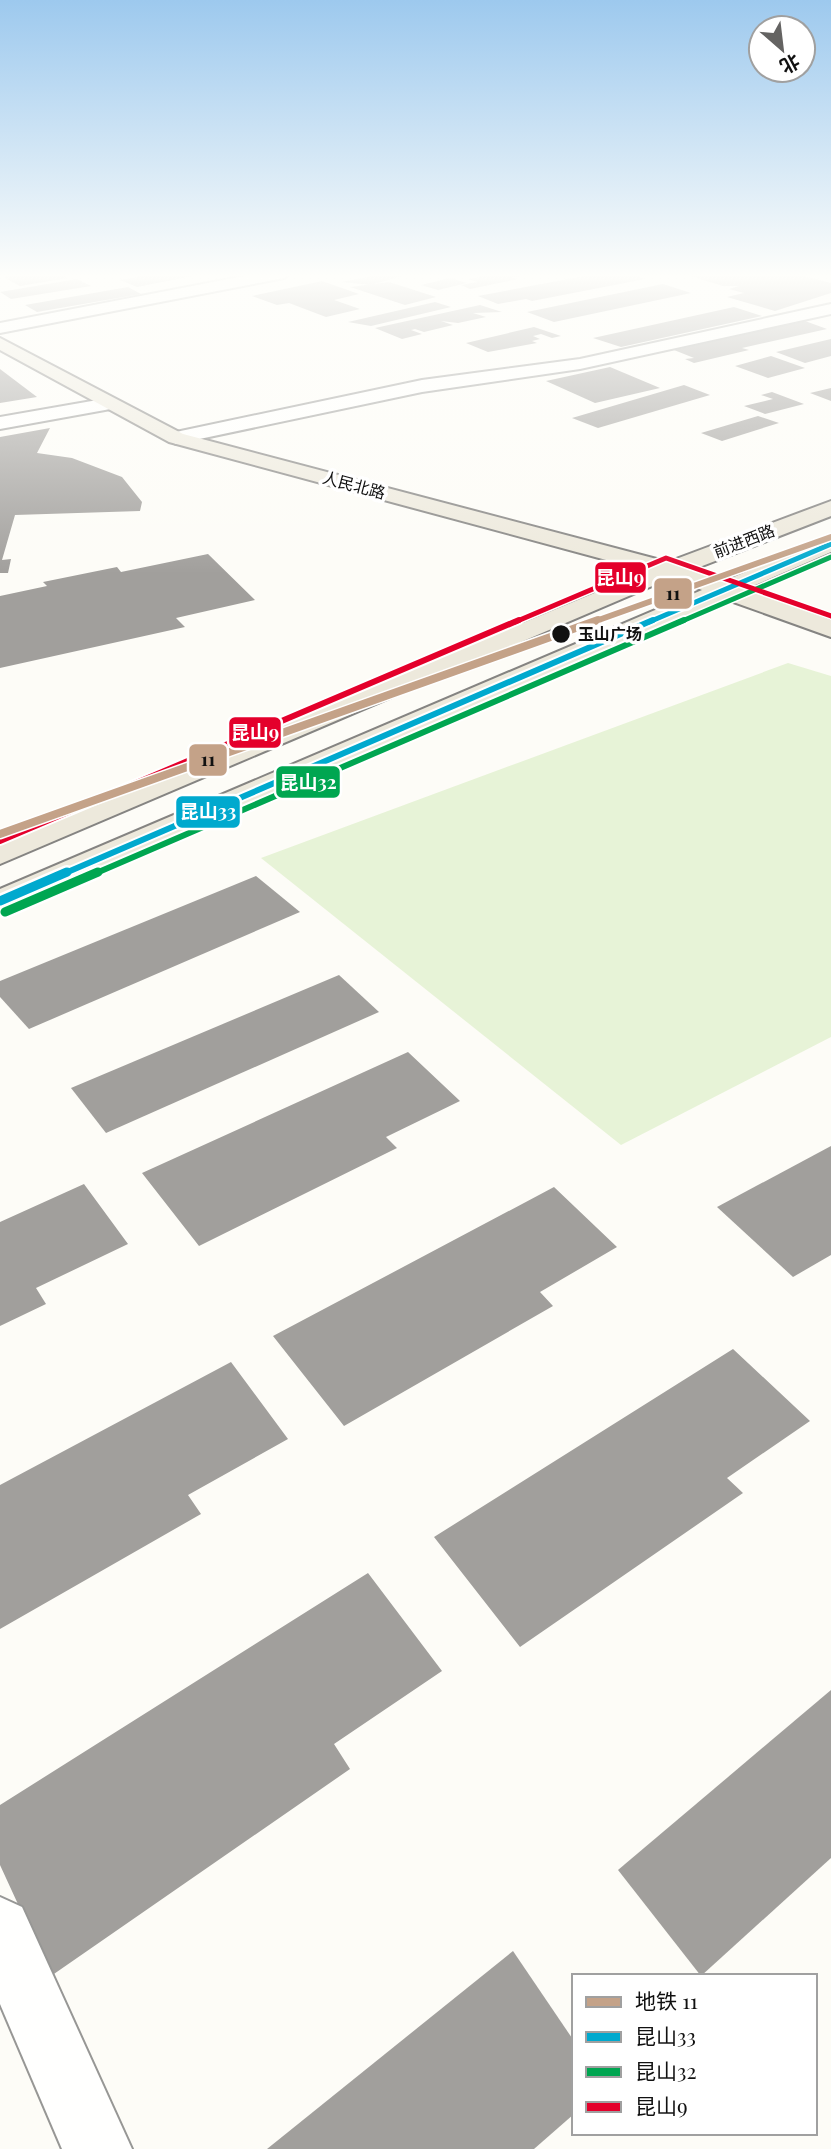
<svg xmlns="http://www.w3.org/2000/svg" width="831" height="2149" viewBox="0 0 831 2149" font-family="'Playfair Display','Noto Sans SC',serif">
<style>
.green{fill:#e7f3d7}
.building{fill:#a19f9c}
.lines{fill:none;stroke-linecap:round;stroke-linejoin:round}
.minor-casing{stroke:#979795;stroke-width:4}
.major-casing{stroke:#858482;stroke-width:4}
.minor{fill:#fffffe;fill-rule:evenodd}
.major{fill:#ede9dc;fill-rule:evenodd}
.bus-1-far2-casing{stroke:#fff;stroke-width:8}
.bus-1-far1-casing{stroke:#fff;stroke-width:10}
.bus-1-casing{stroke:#fff;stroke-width:14}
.bus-2-far2-casing{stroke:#fff;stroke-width:8}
.bus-2-far1-casing{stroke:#fff;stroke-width:10}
.bus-2-casing{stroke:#fff;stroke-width:14}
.bus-3-far1-casing{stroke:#fff;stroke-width:8}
.bus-3-casing{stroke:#fff;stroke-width:10}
.bus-1-far2{stroke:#00a9ce;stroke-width:5}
.bus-1-far1{stroke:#00a9ce;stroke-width:6}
.bus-1{stroke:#00a9ce;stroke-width:9}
.bus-2-far2{stroke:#00a651;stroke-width:5}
.bus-2-far1{stroke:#00a651;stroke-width:6}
.bus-2{stroke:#00a651;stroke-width:9}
.bus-3-far1{stroke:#e4002b;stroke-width:5}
.bus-3{stroke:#e4002b;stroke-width:6}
.metro-1-far1-casing{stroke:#fff;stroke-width:9}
.metro-1-casing{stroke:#fff;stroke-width:11}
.metro-1-far1{stroke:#c4a288;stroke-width:6}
.metro-1{stroke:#c4a288;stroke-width:8}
.stop-dot{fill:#111;stroke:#fff;stroke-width:2.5}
.labels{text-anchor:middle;stroke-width:7;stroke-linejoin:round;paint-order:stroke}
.far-street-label{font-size:16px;fill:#111;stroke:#fff}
.far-stop-label{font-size:16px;font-weight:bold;fill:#111;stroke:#fff;text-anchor:start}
.line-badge{stroke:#fff;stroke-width:2.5}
.badge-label{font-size:19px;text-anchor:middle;font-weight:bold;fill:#fff}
.pale-badge-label{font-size:19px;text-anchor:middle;font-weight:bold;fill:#111}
</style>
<rect width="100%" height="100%" fill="#fdfcf7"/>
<polygon class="green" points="788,663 831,676 831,1037 621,1145 261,858"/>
<g class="building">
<polygon points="29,273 59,273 68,278 20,286 3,277"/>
<polygon points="159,273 193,276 137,287 120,280"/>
<polygon points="387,273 409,274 371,285 342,282"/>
<polygon points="499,273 546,273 546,274 512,277 518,279 470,289 461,285 477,282 468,279"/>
<polygon points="600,273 629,273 645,279 532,301 526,299 498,304 478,296"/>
<polygon points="681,273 805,273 810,274 804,276 831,283 831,293 775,311 727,297 744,293 729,289 739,286 723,286"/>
<polygon points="450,278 467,283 438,290 421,285"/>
<polygon points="77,279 91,286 11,299 0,292"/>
<polygon points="322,281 359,294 334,300 360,309 326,317 289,303 277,305 252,296"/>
<polygon points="389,282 436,297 405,305 350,287"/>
<polygon points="663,284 691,293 554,322 527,312"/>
<polygon points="128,287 141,294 37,312 25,305"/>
<polygon points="435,302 451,307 371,326 348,322"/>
<polygon points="480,305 502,312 473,313 486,317 458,323 441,321 453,325 424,332 415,329 411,330 422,334 402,339 375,328"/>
<polygon points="734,307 762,316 621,347 593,338"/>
<polygon points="805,321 827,329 742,348 749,350 694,363 685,359 694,358 674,350"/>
<polygon points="534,327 561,336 552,338 541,334 533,336 540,339 532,341 537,343 488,352 466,343"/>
<polygon points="831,339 831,356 805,363 776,352"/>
<polygon points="771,356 805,368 768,378 735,366"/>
<polygon points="610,367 660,388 595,403 546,381"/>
<polygon points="0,369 37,397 0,403"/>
<polygon points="684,385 710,395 598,428 572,418"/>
<polygon points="831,388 831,401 810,393"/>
<polygon points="772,392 804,404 765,414 744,406 773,399 761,395"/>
<polygon points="758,416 779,423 722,441 701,433"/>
<polygon points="50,428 37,453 72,458 122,477 142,502 140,511 15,515 2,560 11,559 8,573 0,573 0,437"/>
<polygon points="208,554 255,600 176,618 185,627 0,668 0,596 47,586 43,582 117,567 121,572"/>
<polygon points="256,876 300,912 29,1029 0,997 0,981"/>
<polygon points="339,975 379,1012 106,1133 71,1088"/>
<polygon points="408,1052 460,1101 386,1137 397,1148 199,1246 142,1173"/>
<polygon points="831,1146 831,1255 793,1277 717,1207"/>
<polygon points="84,1184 128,1244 36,1288 46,1304 0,1326 0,1222"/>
<polygon points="554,1187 617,1247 540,1292 553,1306 344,1426 273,1336"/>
<polygon points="733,1349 810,1421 727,1478 743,1493 520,1647 434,1537"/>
<polygon points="231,1362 288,1439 188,1495 201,1514 0,1629 0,1485"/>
<polygon points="368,1573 442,1671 334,1744 350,1769 51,1976 0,1865 0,1805"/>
<polygon points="831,1690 831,1858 701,1976 618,1870"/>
<polygon points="513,1951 574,2041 574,2114 534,2149 267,2149"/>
</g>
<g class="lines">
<defs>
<g id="minor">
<polygon points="260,273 292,273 284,278 0,333 0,323"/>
<polygon points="831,304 831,314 580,369 422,392 176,444 166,438 176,432 422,380 580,359"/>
<polygon points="109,398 119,404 116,408 0,429 0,417"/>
<polygon points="0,1897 22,1907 132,2149 62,2149 0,2004"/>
</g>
<polygon id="major" points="0,338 183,434 668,562 831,501 831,516 692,570 724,581 831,537 831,552 746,589 831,620 831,637 725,599 0,911 0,889 702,590 671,578 0,864 0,842 647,571 169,442 0,350"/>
</defs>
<use href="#minor" class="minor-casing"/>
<use href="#major" class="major-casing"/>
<use href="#minor" class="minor"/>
<use href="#major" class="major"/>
<defs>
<polyline id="bus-1-far2" points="649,622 831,544"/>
<polyline id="bus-1-far1" points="63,874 653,620"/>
<polyline id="bus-1" points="0,901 67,872"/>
<polyline id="bus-2-far2" points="680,622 831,557"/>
<polyline id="bus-2-far1" points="94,874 684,620"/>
<polyline id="bus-2" points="5,912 98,872"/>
<polyline id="bus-3-far1" points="515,622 666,558 831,616"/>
<polyline id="bus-3" points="0,841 519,620"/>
</defs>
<use href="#bus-1-far2" class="bus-1-far2-casing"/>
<use href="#bus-1-far1" class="bus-1-far1-casing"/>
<use href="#bus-1" class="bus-1-casing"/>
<use href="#bus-2-far2" class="bus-2-far2-casing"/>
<use href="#bus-2-far1" class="bus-2-far1-casing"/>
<use href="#bus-2" class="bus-2-casing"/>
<use href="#bus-3-far1" class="bus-3-far1-casing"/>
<use href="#bus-3" class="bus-3-casing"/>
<use href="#bus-1-far2" class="bus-1-far2"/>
<use href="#bus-1-far1" class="bus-1-far1"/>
<use href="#bus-1" class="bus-1"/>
<use href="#bus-2-far2" class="bus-2-far2"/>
<use href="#bus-2-far1" class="bus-2-far1"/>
<use href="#bus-2" class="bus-2"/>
<use href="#bus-3-far1" class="bus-3-far1"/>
<use href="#bus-3" class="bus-3"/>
<defs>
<polyline id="metro-1-far1" points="593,622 831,537"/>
<polyline id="metro-1" points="0,834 598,620"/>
</defs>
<use href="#metro-1-far1" class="metro-1-far1-casing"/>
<use href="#metro-1" class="metro-1-casing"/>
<use href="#metro-1-far1" class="metro-1-far1"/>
<use href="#metro-1" class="metro-1"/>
</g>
<linearGradient id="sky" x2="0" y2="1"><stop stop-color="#9dc9ee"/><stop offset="0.48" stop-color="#fefefb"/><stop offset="1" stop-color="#fefefb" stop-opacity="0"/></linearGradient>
<rect width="831" height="574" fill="url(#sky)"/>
<circle class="stop-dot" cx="561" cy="634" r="10"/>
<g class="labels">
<g class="far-street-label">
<text transform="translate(354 485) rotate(15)" y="6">人民北路</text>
<text transform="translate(744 541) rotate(-21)" y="6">前进西路</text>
</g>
<g class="far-stop-label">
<text x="578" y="640">玉山广场</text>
</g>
</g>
<g class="line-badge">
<rect x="594" y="561" width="53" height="33" rx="7" fill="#e4002b"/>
<rect x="653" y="577" width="40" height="33" rx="7" fill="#c4a288"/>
<rect x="228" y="716" width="54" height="33" rx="7" fill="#e4002b"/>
<rect x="188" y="743" width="40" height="34" rx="7" fill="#c4a288"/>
<rect x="275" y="765" width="66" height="34" rx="7" fill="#00a651"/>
<rect x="175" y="795" width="66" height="34" rx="7" fill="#00a9ce"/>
</g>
<g class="badge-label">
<text x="620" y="584">昆山9</text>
<text x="255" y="739">昆山9</text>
<text x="308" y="789">昆山32</text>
<text x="208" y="818">昆山33</text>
</g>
<g class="pale-badge-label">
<text x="673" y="600">11</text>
<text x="208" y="766">11</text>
</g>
<rect x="572" y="1974" width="245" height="161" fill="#ffffff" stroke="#a0a0a0" stroke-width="2"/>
<rect x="586" y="1997" width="35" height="10" fill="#c4a288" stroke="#a0a0a0" stroke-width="2"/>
<text x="635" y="2009" font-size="21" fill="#111111">地铁 11</text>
<rect x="586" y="2032" width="35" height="10" fill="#00a9ce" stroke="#a0a0a0" stroke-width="2"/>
<text x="635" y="2044" font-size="21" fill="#111111">昆山33</text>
<rect x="586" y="2067" width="35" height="10" fill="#00a651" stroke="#a0a0a0" stroke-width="2"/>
<text x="635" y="2079" font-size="21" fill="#111111">昆山32</text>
<rect x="586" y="2102" width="35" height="10" fill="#e4002b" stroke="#a0a0a0" stroke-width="2"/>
<text x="635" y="2114" font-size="21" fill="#111111">昆山9</text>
<g transform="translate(782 49) rotate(152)"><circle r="33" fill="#ffffff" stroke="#a0a0a0" stroke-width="2"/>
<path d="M0-5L12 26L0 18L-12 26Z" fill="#646362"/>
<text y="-10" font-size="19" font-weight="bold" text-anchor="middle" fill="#111111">北</text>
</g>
</svg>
